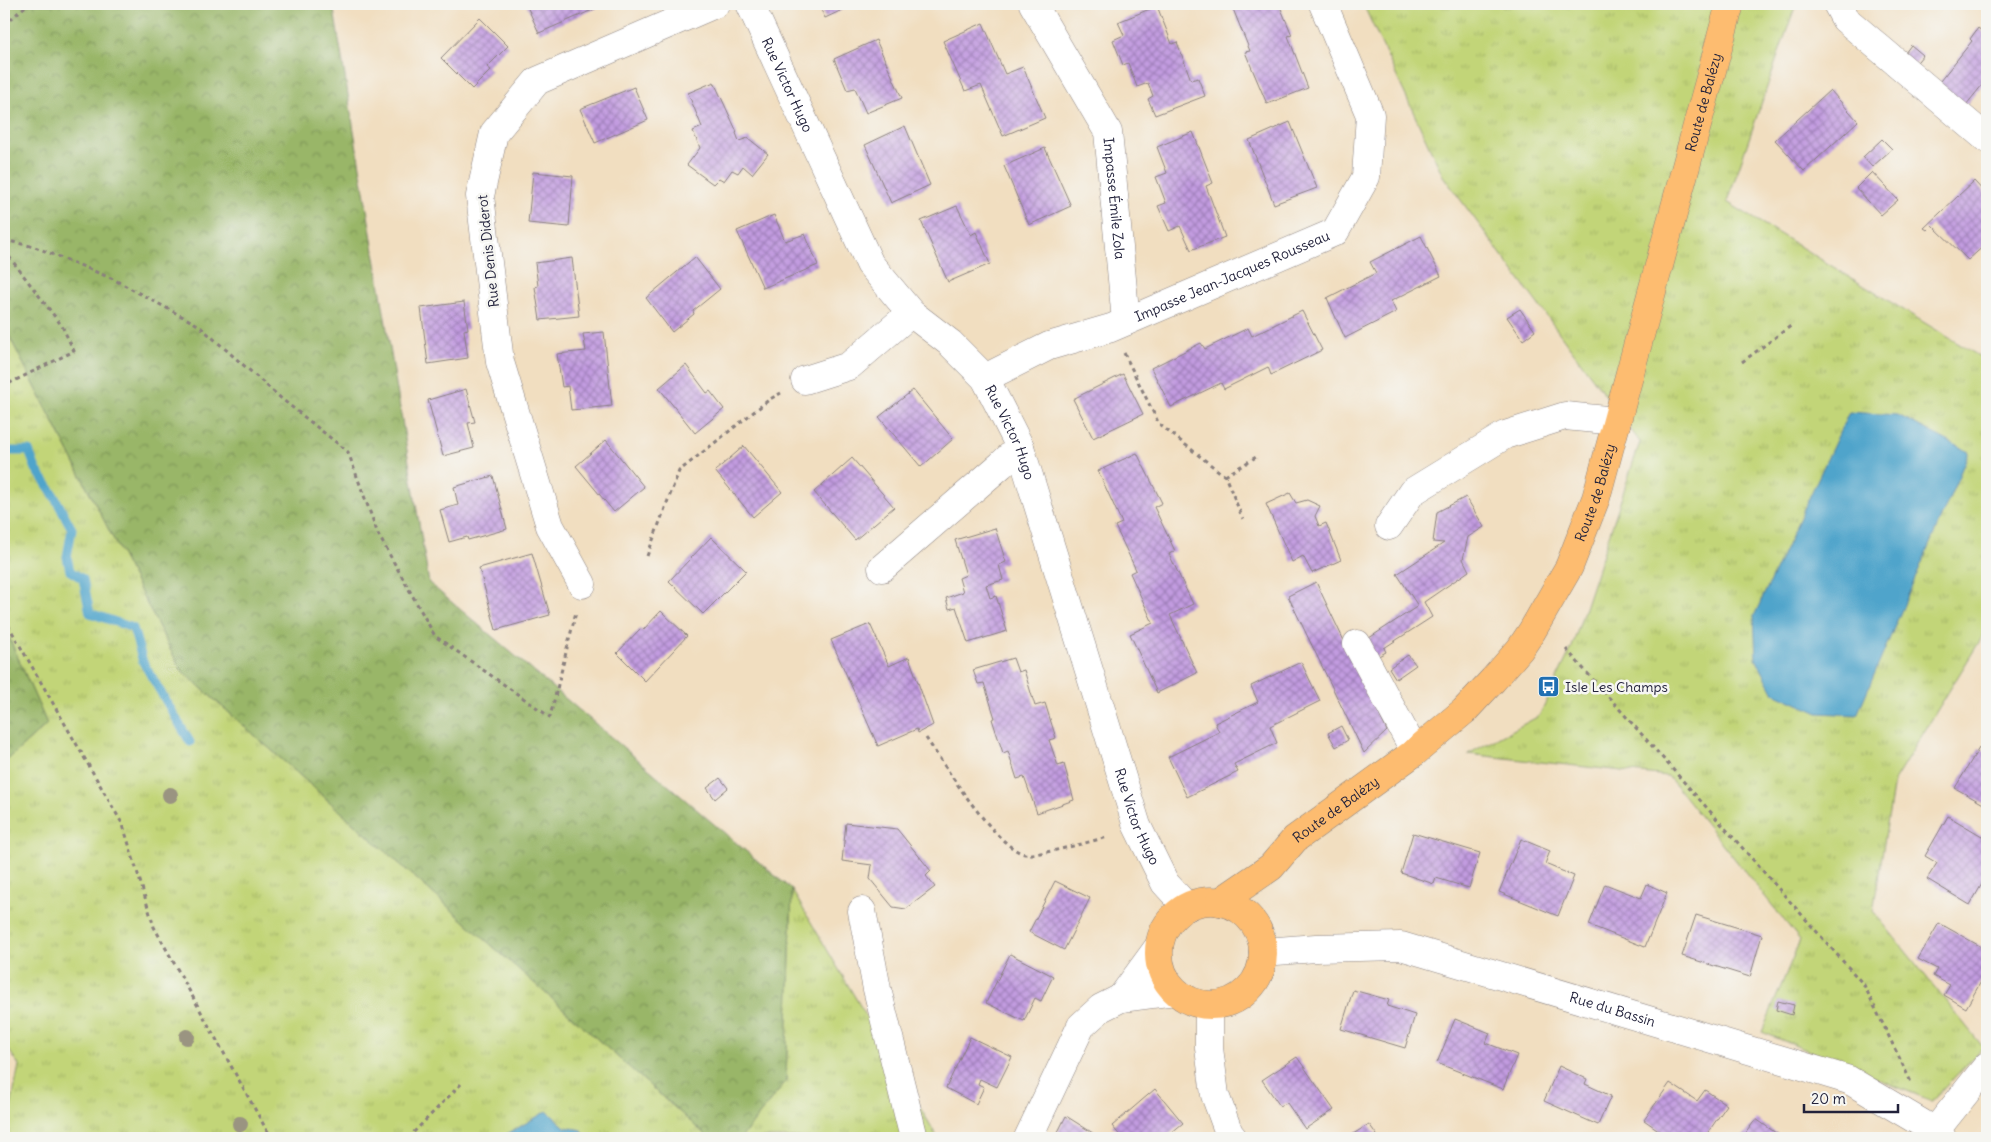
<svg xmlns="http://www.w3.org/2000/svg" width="1991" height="1142" viewBox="0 0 1991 1142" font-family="Delius,sans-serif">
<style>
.grass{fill:url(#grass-tufts);stroke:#727c5a}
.forest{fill:url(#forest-crowns);stroke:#5e6c52}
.water{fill:#4fa4cb;stroke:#386383}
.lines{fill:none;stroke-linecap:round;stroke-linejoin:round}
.stream{stroke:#4fa4cb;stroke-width:9}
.building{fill:url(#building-cross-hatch)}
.minor-casing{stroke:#8a807e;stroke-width:29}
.major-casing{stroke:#8a807e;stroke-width:29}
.path{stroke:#8a807e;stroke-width:3;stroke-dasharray:4 4;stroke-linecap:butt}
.minor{stroke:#fff;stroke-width:28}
.major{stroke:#fdbc6f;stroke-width:28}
.tree{fill:#9a9481}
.labels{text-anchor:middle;stroke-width:5;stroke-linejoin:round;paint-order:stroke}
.street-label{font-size:14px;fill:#22223b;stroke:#f6f6f2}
.poi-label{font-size:14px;fill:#22223b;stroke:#f6f6f2;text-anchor:start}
</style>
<defs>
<pattern id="grass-tufts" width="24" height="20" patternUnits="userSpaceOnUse" patternTransform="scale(1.25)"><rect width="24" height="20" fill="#c2d578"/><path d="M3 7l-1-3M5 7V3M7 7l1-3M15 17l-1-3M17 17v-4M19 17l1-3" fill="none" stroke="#a6b769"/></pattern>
<pattern id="forest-crowns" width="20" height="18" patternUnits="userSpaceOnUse" patternTransform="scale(1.25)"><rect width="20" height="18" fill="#99b668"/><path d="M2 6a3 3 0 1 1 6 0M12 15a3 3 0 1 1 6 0" fill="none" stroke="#7c9457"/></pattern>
<pattern id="building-cross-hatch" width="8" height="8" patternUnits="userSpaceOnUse" patternTransform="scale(1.25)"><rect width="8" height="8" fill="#c29be0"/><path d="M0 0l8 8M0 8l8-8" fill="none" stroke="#9d7eb7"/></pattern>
</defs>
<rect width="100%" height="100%" fill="#f6f6f2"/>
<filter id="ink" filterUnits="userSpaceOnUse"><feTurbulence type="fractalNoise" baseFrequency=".02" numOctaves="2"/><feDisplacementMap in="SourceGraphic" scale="10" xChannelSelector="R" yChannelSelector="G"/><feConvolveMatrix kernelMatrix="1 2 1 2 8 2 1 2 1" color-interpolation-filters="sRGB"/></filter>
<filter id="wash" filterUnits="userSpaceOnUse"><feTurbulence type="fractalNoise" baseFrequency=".0096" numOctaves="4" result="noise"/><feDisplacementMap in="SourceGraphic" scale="20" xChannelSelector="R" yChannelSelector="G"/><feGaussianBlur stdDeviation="1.12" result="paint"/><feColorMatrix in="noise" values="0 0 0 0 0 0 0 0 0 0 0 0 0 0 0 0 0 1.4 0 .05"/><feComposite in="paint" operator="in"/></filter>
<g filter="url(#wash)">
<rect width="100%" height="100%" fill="#f1dec0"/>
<g class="grass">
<polygon points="1363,4 1796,4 1727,202 1987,361 1987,629 1894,781 1873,911 1983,1047 1932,1101 1762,1032 1800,940 1668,776 1468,754 1539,716 1572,647 1640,442 1443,176"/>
<polygon points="4,326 181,670 709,1138 5,1138 19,1065 4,1043 4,763 47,724 4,626"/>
<polygon points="792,890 938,1138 741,1138 786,1081"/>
</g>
<g class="forest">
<polygon points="4,4 333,4 429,583 792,890 786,1081 741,1138 709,1138 181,670 4,326"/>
<polygon points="4,626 47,724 4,763"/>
</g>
<g class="water">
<polygon points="1849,412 1898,415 1969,452 1857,715 1818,713 1774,693 1756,659 1754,616"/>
<polygon points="547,1111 565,1127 582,1130 585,1138 500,1138"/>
</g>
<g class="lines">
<polyline class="stream" points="9,451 29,451 36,469 52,492 72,529 67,557 70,571 83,579 90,613 133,628 143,662 190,742"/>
</g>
<g id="blocks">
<g class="building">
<polygon points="526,4 595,4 597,8 539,33"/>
<polygon points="818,4 855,4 825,18"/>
<polygon points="1231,4 1279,4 1292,35 1288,36 1308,88 1267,104 1245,52 1250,51"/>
<polygon points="1157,6 1172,44 1177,42 1191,80 1198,78 1205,96 1155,115 1148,99 1153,96 1148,83 1137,87 1128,63 1123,65 1113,40 1124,35 1118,22"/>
<polygon points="480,18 508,46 487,67 491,70 472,89 441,58"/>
<polygon points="983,23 1005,74 1023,67 1045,118 1003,136 981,85 965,91 943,41"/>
<polygon points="1978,28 1987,35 1987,62 1981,71 1987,75 1987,79 1966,105 1936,86 1972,41 1970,39"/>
<polygon points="876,40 902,98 866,113 855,88 847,90 834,59"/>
<polygon points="1911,45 1923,55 1913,67 1902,57"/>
<polygon points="714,82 737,132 736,133 739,141 748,138 768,154 752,174 743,166 738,173 732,170 724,181 719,178 713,184 687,165 700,148 693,131 702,127 688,93"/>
<polygon points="634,87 648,120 595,143 580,109"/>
<polygon points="1830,90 1858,121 1804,171 1775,140"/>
<polygon points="1290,122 1317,188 1274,204 1249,140"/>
<polygon points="905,126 930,185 891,203 865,145"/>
<polygon points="1193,132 1213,183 1206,186 1225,237 1191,250 1180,226 1169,231 1158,206 1166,203 1156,177 1167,173 1157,147"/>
<polygon points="1882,139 1892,149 1872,167 1863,157"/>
<polygon points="1045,148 1071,206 1029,225 1004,166"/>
<polygon points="533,172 573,176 569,227 528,223"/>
<polygon points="1872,172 1898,200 1881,215 1856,188"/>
<polygon points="1974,181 1987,195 1987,246 1986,244 1968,260 1932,225 1927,230 1924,228"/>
<polygon points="957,206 971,235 976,232 990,264 948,282 921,221"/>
<polygon points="774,215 785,241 805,234 818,265 763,288 737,231"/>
<polygon points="1421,236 1441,276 1391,301 1396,312 1345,338 1327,298 1376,273 1370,262"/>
<polygon points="695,257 720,289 693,311 694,314 672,332 646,298"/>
<polygon points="572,258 579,316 540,320 535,287 538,286 535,263"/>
<polygon points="464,302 468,329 464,330 468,358 428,364 421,308"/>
<polygon points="1520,309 1535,331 1523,340 1507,317"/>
<polygon points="1302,311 1322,350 1271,375 1268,367 1224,389 1221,383 1171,407 1151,368 1201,343 1205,349 1248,328 1252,336"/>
<polygon points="604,332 612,406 571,410 568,386 562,387 557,354 586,351 583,334"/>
<polygon points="686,365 707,393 710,391 724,409 695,433 659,388"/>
<polygon points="1123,374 1143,414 1093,438 1073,399"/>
<polygon points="466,389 475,422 468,423 474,448 443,456 428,400"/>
<polygon points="913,390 953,439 921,467 879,417"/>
<polygon points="606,440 644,487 614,512 576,466"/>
<polygon points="744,446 782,492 753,517 715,471"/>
<polygon points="1137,453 1162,503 1154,507 1175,551 1169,554 1193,604 1170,615 1197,673 1157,693 1130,634 1153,623 1130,573 1136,570 1115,526 1122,523 1098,471"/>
<polygon points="852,458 894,507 855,540 814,492"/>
<polygon points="493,476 507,529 468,540 467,537 449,542 440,510 458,505 454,487"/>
<polygon points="1290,493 1296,503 1307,500 1320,506 1315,516 1319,526 1326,523 1341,560 1312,573 1303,556 1292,562 1266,504"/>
<polygon points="1466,497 1484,527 1468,537 1463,559 1469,571 1424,602 1432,617 1384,648 1386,652 1373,659 1363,642 1418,606 1397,574 1444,543 1433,542 1437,512"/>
<polygon points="995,528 1006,562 999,565 1003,580 986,585 990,598 996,596 1007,631 968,643 956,607 949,609 946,598 963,592 959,578 966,575 955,540"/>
<polygon points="711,537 746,571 703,614 669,581"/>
<polygon points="532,553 550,615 496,630 479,568"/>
<polygon points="1316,582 1387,731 1364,753 1288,596"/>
<polygon points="661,611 687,636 645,681 617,653 640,629 642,631"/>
<polygon points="870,624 889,666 909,657 933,725 918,733 917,729 878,746 831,640"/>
<polygon points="1408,655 1416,665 1396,679 1389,668"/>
<polygon points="1013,658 1018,672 1024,670 1035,706 1045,703 1056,738 1049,740 1058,766 1064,764 1074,800 1037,813 1024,777 1017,779 1008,751 1003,753 992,719 995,718 984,683 978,684 973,670"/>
<polygon points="1301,662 1320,701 1270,726 1277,743 1234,764 1238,772 1187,797 1168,757 1219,732 1215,723 1258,702 1251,686"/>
<polygon points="1341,726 1348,740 1336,747 1328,733"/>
<polygon points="1979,748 1987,752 1987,806 1955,788"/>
<polygon points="720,778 728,788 715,799 707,788"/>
<polygon points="1948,816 1987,839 1987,875 1970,905 1927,879 1937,863 1925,856"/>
<polygon points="846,823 897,829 931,871 926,876 935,887 906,909 893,907 870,879 872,865 842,861"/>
<polygon points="1413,833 1480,853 1469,888 1436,878 1434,884 1401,873"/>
<polygon points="1521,839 1550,851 1545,864 1574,876 1558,916 1499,892"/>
<polygon points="1055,881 1090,898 1064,950 1029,932"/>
<polygon points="1605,884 1641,898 1647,884 1667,893 1645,947 1589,925"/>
<polygon points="1696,915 1762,935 1750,977 1682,956"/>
<polygon points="1939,923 1987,950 1987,971 1966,1008 1944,995 1950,985 1933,976 1937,969 1918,959"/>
<polygon points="1010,954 1053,976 1041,1001 1035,998 1024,1021 986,1003"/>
<polygon points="1353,990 1389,1000 1387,1006 1415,1015 1405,1048 1341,1029"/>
<polygon points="1778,1001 1794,1005 1792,1015 1776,1010"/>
<polygon points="1455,1019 1490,1033 1486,1043 1517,1055 1503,1089 1437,1063"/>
<polygon points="970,1037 1012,1057 997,1087 980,1079 978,1084 984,1087 976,1104 946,1088"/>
<polygon points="1297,1057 1334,1110 1305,1129 1287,1103 1280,1106 1262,1080"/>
<polygon points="1559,1066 1587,1079 1585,1084 1611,1096 1598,1125 1544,1101"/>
<polygon points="1670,1083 1697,1101 1705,1090 1727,1105 1704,1138 1670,1138 1644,1120"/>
<polygon points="1155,1089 1183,1123 1165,1138 1122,1138 1112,1126"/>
<polygon points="1066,1116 1096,1135 1095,1138 1055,1138"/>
<polygon points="1756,1119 1783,1138 1742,1138"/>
<polygon points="1369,1124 1379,1138 1347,1138"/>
</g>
</g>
</g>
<g filter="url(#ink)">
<use href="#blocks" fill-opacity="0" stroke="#8a807e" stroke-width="1"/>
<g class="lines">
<defs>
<g id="minor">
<path id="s1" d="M750 4 870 264 911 313 950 343 985 378 1020 447 1137 826 1165 883 1187 907"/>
<path id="s2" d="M1033 4 1108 132 1126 321"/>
<polyline points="1837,4 1845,19 1987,139"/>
<path id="s3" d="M985 378 1049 346 1111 328 1335 232 1366 177 1370 115 1323 4"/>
<polyline points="805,380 849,366 911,313"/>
<polyline points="1389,526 1412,492 1505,435 1565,416 1617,421"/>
<polyline points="882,568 1001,465 1020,447"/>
<polyline points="582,584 550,526 500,362 480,196 494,133 537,81 715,4"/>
<polyline points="1357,644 1415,752"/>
<polyline points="862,911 877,989 914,1138"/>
<path id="s4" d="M1263 952 1316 948 1401 946 1849 1080 1935 1131 1942 1138"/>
<polyline points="1121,998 1159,946"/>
<polyline points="1209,1006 1209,1048 1215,1095 1229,1133 1233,1138"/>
<polyline points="1935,1131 1987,1066"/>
<polyline points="1028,1138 1081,1026 1101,1008 1121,998 1175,991"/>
</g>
<g id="major">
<circle cx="1211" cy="953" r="52"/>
<path id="s5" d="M1220 902 1271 867 1295 839 1415 752 1464 711 1493 680 1520 649 1532 631 1569 567 1596 498 1730 4"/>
</g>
</defs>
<use href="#minor" class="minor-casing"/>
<use href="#major" class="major-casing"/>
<g class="path">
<polyline points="4,25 28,4"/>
<polyline points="4,240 35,247 111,278 198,325 283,400 348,452 378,534 435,636 550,717 576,612"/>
<polyline points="4,250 62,326 74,351 4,386"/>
<polyline points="1124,353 1159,424 1225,476 1243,519"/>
<polyline points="1742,362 1792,325"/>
<polyline points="1225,476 1256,457"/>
<polyline points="647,556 679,471 770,399 781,393"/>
<polyline points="4,618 123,825 154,927 266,1129 274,1138"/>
<polyline points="1566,649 1864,985 1911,1082"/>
<path d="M926 738C943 763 997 849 1025 854 1041 856 1091 841 1108 837"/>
<polyline points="408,1138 461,1084"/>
</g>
<use href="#minor" class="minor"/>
<use href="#major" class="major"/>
</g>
<g class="tree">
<circle cx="170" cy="795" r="8"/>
<circle cx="187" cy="1037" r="8"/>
<circle cx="240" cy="1124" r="8"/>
</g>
</g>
<defs>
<symbol id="bus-square" viewBox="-11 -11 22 22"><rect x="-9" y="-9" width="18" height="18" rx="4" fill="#1f6fb2" stroke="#f6f6f2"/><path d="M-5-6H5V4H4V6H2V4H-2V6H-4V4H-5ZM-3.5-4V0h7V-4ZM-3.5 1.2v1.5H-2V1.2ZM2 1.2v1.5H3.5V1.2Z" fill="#fff"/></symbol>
</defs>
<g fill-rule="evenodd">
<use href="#bus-square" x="1536" y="674" width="25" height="25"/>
</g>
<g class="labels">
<g class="street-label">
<text dy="5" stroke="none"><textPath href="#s1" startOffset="89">Rue Victor Hugo</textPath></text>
<text dy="5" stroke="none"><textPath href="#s5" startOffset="974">Route de Balézy</textPath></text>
<text dy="5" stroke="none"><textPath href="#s2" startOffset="215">Impasse Émile Zola</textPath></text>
<text transform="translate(488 251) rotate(-96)" y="5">Rue Denis Diderot</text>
<text dy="5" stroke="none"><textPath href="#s3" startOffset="268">Impasse Jean-Jacques Rousseau</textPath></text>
<text dy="5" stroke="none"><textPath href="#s1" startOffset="509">Rue Victor Hugo</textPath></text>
<text dy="5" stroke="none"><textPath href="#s5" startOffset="569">Route de Balézy</textPath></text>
<text dy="5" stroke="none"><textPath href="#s5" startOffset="149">Route de Balézy</textPath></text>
<text dy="5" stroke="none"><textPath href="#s1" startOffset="914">Rue Victor Hugo</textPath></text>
<text dy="5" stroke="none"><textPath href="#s4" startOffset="359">Rue du Bassin</textPath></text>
</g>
<g class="poi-label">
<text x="1565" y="692">Isle Les Champs</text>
</g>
</g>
<rect width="1991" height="1142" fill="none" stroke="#f6f6f2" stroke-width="20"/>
<path d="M1804 1104v8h94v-8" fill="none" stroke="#22223b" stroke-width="2.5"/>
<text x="1811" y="1104" font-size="15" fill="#22223b" stroke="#f6f6f2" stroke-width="4" paint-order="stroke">20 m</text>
</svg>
